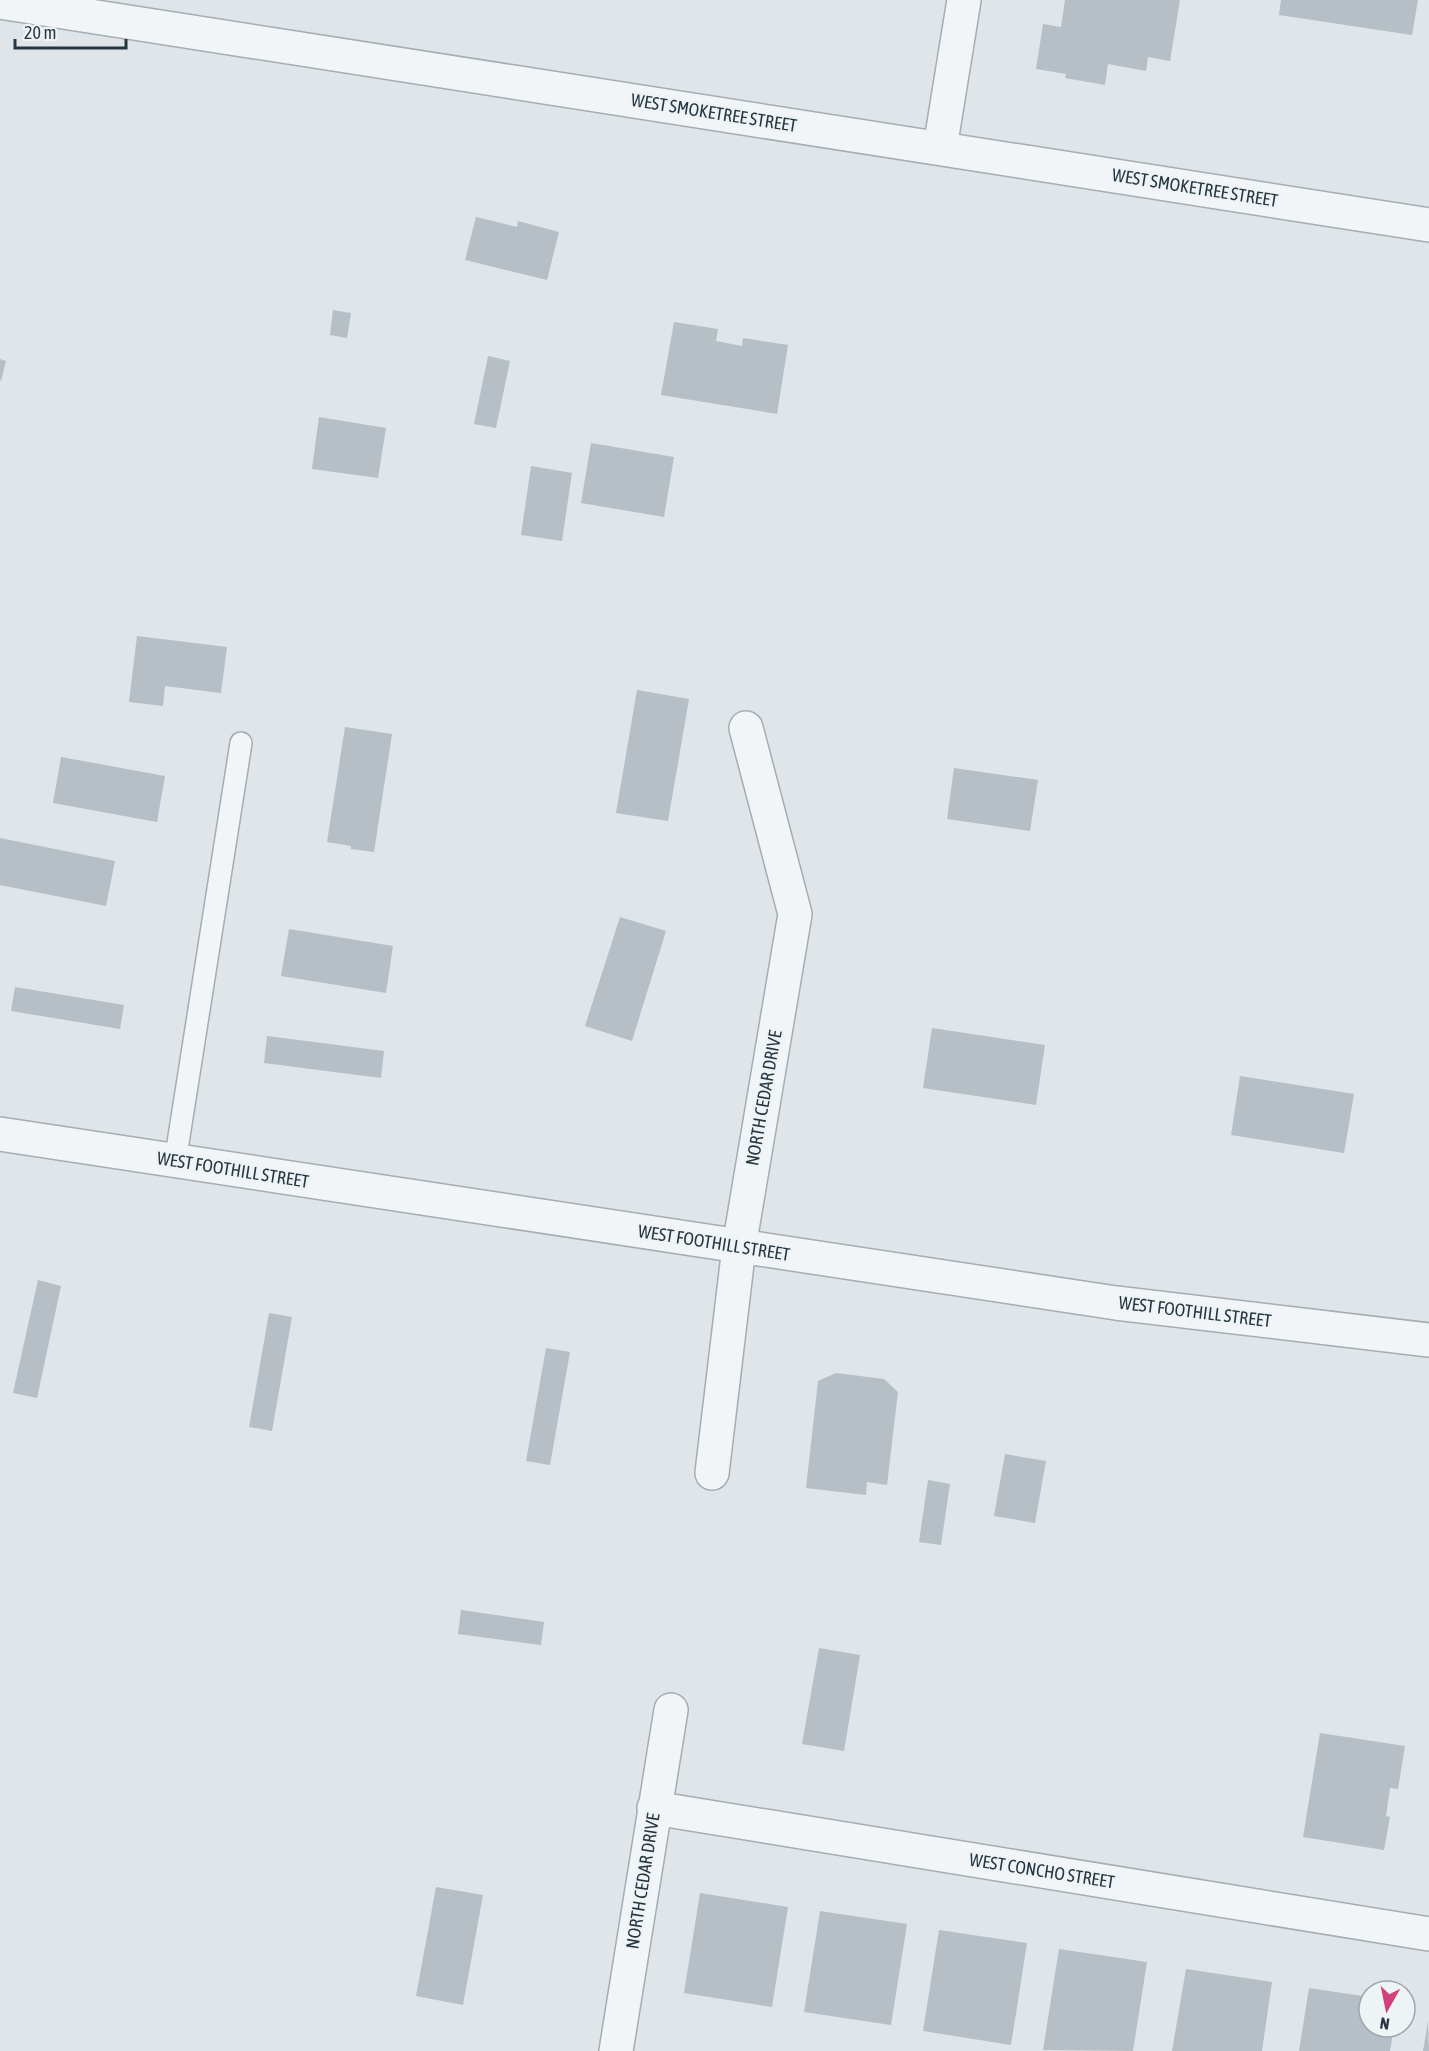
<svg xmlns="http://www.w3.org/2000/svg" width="1429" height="2051" viewBox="0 0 1429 2051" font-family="'Asap Condensed',sans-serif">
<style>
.building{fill:#b6bfc5}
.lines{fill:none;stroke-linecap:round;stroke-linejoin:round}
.service-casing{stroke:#a4adb2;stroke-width:24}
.minor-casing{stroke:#a4adb2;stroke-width:36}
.service{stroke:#f1f5f7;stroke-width:21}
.minor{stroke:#f1f5f7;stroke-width:33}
.labels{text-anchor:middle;stroke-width:5;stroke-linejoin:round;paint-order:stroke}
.street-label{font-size:18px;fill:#273640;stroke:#eef3f6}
</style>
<rect width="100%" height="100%" fill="#dfe5e8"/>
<g class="building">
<polygon points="1065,0 1180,0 1170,61 1148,57 1146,71 1108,64 1105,85 1065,78 1066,74 1036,69 1043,24 1061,27"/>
<polygon points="1281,0 1418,0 1412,35 1279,15"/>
<polygon points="476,217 517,227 518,221 559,232 547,280 465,260"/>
<polygon points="333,310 351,313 347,338 330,335"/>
<polygon points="674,322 718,329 716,341 742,346 743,338 788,345 777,414 661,395"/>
<polygon points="488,356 510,361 496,428 474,424"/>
<polygon points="0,359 6,361 1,381 0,380"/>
<polygon points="319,417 386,428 378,478 312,469"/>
<polygon points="591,443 674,457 664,517 581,503"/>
<polygon points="531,466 572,473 562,541 521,535"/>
<polygon points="137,636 227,647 221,693 165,686 163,706 129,702"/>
<polygon points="637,690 689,699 668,821 616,813"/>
<polygon points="345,727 392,734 374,852 351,849 351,846 327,842"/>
<polygon points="61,757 165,776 157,822 53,803"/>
<polygon points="954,768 1038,780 1030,831 947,819"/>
<polygon points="0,838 115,861 106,906 0,885"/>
<polygon points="620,917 666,931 632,1041 585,1026"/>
<polygon points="289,929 393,946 386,993 281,976"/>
<polygon points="15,987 124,1005 120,1029 11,1011"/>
<polygon points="932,1028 1045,1045 1036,1105 923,1088"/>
<polygon points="267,1036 384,1051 381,1078 264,1063"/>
<polygon points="1240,1076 1354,1094 1344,1153 1231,1135"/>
<polygon points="38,1280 61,1286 37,1398 13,1393"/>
<polygon points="269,1313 292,1317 272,1431 249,1427"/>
<polygon points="546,1348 570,1352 550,1465 526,1461"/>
<polygon points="836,1373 884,1379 898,1392 887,1485 867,1482 866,1495 806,1488 818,1381"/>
<polygon points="1005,1454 1046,1461 1035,1523 994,1516"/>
<polygon points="928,1480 950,1484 941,1545 919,1542"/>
<polygon points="461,1610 544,1622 541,1645 458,1634"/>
<polygon points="819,1648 860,1655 844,1751 802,1744"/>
<polygon points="1320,1733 1405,1746 1398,1789 1390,1788 1386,1816 1390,1817 1384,1850 1303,1837"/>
<polygon points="436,1887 483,1895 463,2005 416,1996"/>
<polygon points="700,1893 788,1907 772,2007 684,1993"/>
<polygon points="820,1911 907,1924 891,2025 804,2012"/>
<polygon points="939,1930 1027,1943 1011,2045 923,2031"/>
<polygon points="1059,1949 1147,1962 1133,2051 1043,2050"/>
<polygon points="1186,1969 1272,1982 1262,2051 1172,2051"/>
<polygon points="1309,1988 1369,1997 1369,2027 1394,2027 1390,2051 1299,2051"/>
<polygon points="1428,2021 1429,2051 1423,2051 1426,2034"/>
</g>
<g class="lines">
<defs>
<polyline id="service" points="175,1162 241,743"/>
<g id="minor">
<polyline points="0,2 1429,225"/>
<polyline points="940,148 964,0"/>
<polyline points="0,1134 1116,1303 1429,1340"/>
<polyline points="712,1473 739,1247 795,914 746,728"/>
<polyline points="654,1808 1429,1934"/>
<polyline points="616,2051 671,1710"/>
</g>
</defs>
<use href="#service" class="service-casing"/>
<use href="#minor" class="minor-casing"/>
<use href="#service" class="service"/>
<use href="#minor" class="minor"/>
</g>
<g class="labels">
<g class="street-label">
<text transform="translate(714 113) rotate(9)" y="6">WEST SMOKETREE STREET</text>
<text transform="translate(1195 188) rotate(9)" y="6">WEST SMOKETREE STREET</text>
<text transform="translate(764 1098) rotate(-80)" y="6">NORTH CEDAR DRIVE</text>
<text transform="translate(233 1170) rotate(9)" y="6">WEST FOOTHILL STREET</text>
<text transform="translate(714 1243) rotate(9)" y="6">WEST FOOTHILL STREET</text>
<text transform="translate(1195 1312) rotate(7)" y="6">WEST FOOTHILL STREET</text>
<text transform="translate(1042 1871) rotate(9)" y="6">WEST CONCHO STREET</text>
<text transform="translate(643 1881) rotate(-81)" y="6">NORTH CEDAR DRIVE</text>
</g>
</g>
<g transform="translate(1387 2009) rotate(189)"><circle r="28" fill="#eef3f6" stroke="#9ea7ad" stroke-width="1.5"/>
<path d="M0-4.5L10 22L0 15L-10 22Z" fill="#d1407a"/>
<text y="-9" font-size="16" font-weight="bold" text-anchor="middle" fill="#273640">N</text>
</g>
<path d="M15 39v9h111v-9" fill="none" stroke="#273640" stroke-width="3"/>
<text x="24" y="39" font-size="18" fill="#273640" stroke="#eef3f6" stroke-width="4.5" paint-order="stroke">20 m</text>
</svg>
